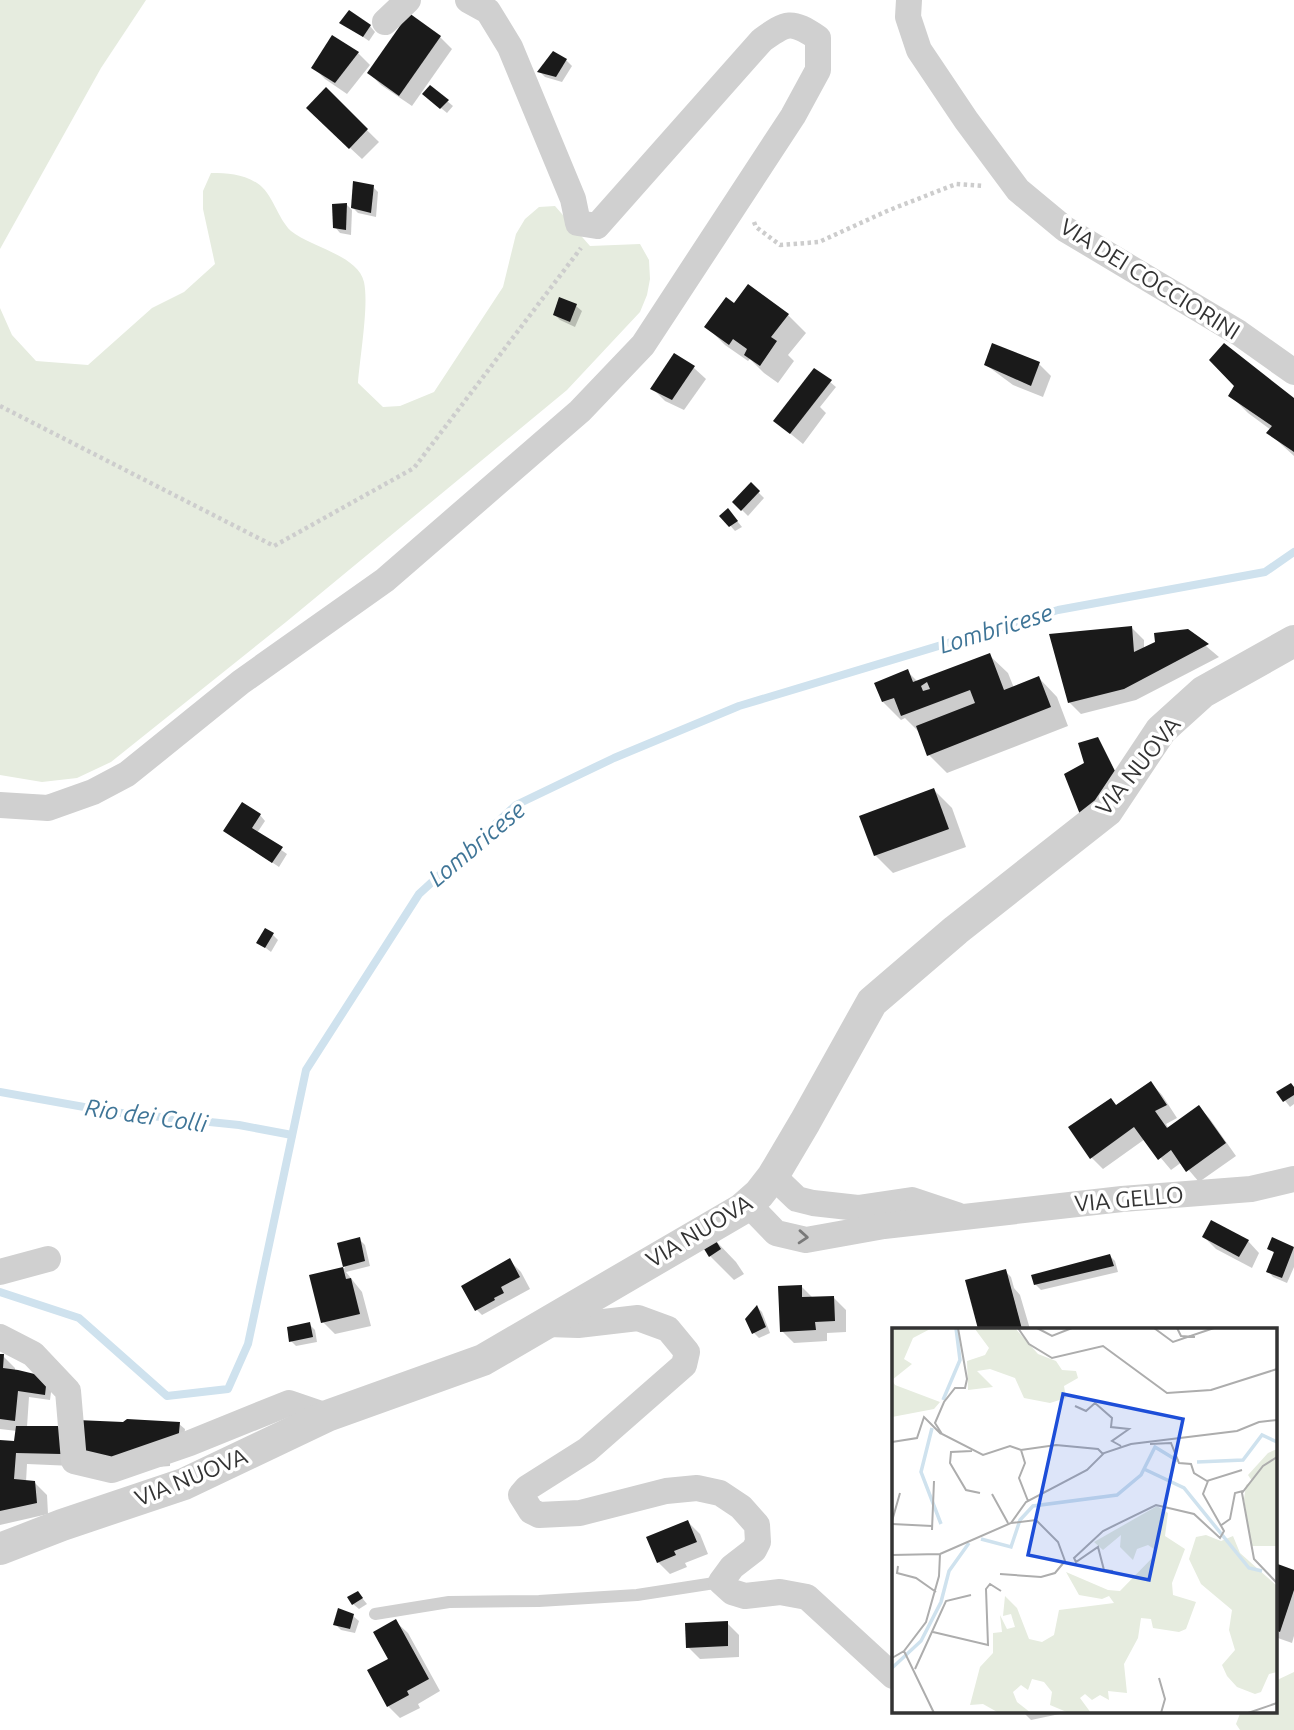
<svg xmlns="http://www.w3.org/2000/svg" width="1294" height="1730" viewBox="0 0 1294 1730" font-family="Ubuntu,sans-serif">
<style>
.green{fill:#e6ecdf}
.shadow{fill:#0003}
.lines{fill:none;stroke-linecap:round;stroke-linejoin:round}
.stream{stroke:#cfe2ee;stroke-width:8}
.building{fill:#1a1a1a;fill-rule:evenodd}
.path{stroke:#cdcdcd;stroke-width:4.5;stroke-dasharray:3.5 3.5;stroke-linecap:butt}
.service{stroke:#d0d0d0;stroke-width:12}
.minor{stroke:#d0d0d0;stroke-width:26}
.tertiary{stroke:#d0d0d0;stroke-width:32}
.oneway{stroke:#7a7a7a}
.labels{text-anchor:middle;stroke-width:7;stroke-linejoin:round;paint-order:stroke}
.street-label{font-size:23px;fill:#333;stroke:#fff}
.water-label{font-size:24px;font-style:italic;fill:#3f7597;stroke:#fff}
.inset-river{fill:none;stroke:#cfe2ee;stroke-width:3.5}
.inset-road{fill:none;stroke:#adadad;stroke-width:2}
.view{fill:#1d4ed8;fill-opacity:0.15;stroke:#1d4ed8;stroke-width:3.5}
.inset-edge{fill:none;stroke:#333;stroke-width:3.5}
</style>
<rect width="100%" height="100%" fill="#fff"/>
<g class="green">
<polygon points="0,0 146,0 101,68 0,249"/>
<path d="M211 173C228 173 242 174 257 183 273 193 277 218 291 231 310 247 358 255 364 282 369 305 360 357 358 383L383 407 400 406 434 392 503 287 516 234 525 219 539 207 555 206 590 246 640 244 649 260 650 279 647 295 640 312 567 390 286 622 111 762 77 778 42 782 0 775V308L12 335 36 361 88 365 152 308 184 292 215 264 203 209V191Z"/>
<polygon points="1294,1672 1294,1730 1240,1730 1236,1724 1241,1711 1275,1711 1275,1681"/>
</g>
<g class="shadow">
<polygon points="410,16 440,37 452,49 412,106 381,85 369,73"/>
<polygon points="341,22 370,26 375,32 369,41"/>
<polygon points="358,53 370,65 347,94 325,79 313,67"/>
<polygon points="566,60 572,66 562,82 545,77 540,72"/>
<polygon points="326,90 379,142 362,159 320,120"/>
<polygon points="430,99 447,101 453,106 447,113"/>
<polygon points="373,187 378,192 376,217 358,213 353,208"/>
<polygon points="346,204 352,210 351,235 340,233 335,227"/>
<polygon points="734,305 788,315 806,333 788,355 794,361 778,383 764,373 750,359 748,361 725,345 707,327"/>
<polygon points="576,306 582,311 575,327 560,320 555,315"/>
<polygon points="675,356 694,368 706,379 684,410 665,401 653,389"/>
<polygon points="1039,364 1051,376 1043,397 1013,385 986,365"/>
<polygon points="830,382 836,387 820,407 826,413 803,444 775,421"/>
<polygon points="1230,395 1294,399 1294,456 1269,433 1271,430 1248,413"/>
<polygon points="751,485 764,498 748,516 734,502"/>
<polygon points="722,516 733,516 742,527 735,531"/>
<polygon points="1132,628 1144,640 1144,649 1188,631 1219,657 1136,700 1081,714 1069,702"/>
<polygon points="989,655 1008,673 1014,688 1039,678 1057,697 1068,726 947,773 929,755 920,733 905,718 901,720 883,702 907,671 918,682"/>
<polygon points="934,790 952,808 966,847 893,873 875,855"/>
<polygon points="260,815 265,821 257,833 287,854 279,867 225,831"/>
<polygon points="273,935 278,940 271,952 258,942"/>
<polygon points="1151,1083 1162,1095 1177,1118 1166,1124 1169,1129 1199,1107 1210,1119 1236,1156 1199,1182 1182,1162 1171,1170 1145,1139 1103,1169 1091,1157 1111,1100 1117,1106"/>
<polygon points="1294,1088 1294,1104 1290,1107 1279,1093"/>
<polygon points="1204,1237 1248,1241 1259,1253 1252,1268 1216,1249"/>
<polygon points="713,1238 736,1262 744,1274 734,1280 710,1256"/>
<polygon points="359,1239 365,1245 370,1266 346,1272 362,1292 371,1326 335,1334 323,1322 312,1276 345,1268 339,1244"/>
<polygon points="1273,1240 1294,1248 1294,1267 1287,1283 1273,1277 1268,1271 1275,1254 1269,1248"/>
<polygon points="1110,1256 1115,1261 1118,1272 1041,1290 1035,1284"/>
<polygon points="509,1260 521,1272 530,1289 482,1315 477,1310"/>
<polygon points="1005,1271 1011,1277 1014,1288 1020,1295 1030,1329 980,1329 967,1282"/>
<polygon points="801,1286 813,1298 834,1298 846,1310 846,1332 827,1333 827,1341 794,1343 782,1331"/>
<polygon points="757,1307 762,1312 770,1333 759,1338 754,1333"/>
<polygon points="309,1324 315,1330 317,1342 296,1346 291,1341"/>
<polygon points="0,1356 3,1356 15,1368 15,1371 52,1385 50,1400 29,1397 27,1427 62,1428 73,1466 27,1464 26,1482 35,1483 47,1495 48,1514 0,1525 0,1441 15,1443 17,1431 0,1429"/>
<polygon points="179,1424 185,1429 182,1458 170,1459 170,1466 133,1469"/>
<polygon points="688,1522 700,1534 708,1554 685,1563 687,1567 670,1574 658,1562"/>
<polygon points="1275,1565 1294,1572 1294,1636 1292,1643 1275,1637"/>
<polygon points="358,1593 367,1604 359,1609 353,1604"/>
<polygon points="353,1616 359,1621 355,1633 341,1630 335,1624"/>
<polygon points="396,1622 408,1633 440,1691 418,1704 420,1708 400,1718 388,1706 369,1671 390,1659"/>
<polygon points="727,1623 739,1635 739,1657 700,1659 688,1647"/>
<polygon points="1022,1711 1074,1711 1031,1720"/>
</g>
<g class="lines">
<g class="stream">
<polyline points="0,1092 112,1112 239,1125 292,1135"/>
<polyline points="0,1292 79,1318 167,1396 228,1389 248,1344 306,1070 419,894 516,805 614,758 739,706 1058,610 1265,572 1294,552"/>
</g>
</g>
<g class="building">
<polygon points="349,10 371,25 363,37 339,23"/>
<polygon points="409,13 441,36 399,96 367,73"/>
<polygon points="332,35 359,52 335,83 311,68"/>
<polygon points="553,51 567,59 556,77 537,72"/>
<polygon points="430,85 449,100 440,109 422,94"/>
<polygon points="326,87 368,129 349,149 306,108"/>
<polygon points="353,181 374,185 371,213 351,208"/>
<polygon points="347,203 346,230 333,228 332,204"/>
<polygon points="748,284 789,314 771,337 777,341 760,366 744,355 747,349 733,339 729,345 704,327 726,297 734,303"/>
<polygon points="559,297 577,304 570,322 553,315"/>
<polygon points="992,343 1040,362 1031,386 984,365"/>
<polygon points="1224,343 1294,398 1294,452 1266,433 1272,426 1228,396 1234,386 1209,360"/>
<polygon points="674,353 695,366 672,400 650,389"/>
<polygon points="814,368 832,380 790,434 773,421"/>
<polygon points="751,482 760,491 741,511 732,502"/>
<polygon points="728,508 738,521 729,527 719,516"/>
<polygon points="1132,626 1134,652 1155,642 1154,633 1188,629 1209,644 1124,689 1068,703 1049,634"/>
<path d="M990 653 1004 690 1039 676 1051 707 927 756 916 726 975 703 970 690 901 716 894 698 882 702 874 683 908 669 913 682ZM927 682 930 689 923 691 921 686Z"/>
<polygon points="1098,737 1118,777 1081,817 1064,774 1084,763 1078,743"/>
<polygon points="934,788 949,829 874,856 859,816"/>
<polygon points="242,802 261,814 252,828 283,847 272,863 223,831"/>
<polygon points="265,928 274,933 265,948 256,943"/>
<polygon points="1151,1081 1167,1105 1155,1111 1167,1128 1199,1105 1226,1143 1186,1172 1171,1150 1158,1160 1134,1127 1090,1159 1068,1127 1111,1098 1116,1105"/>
<polygon points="1291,1083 1294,1087 1294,1095 1283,1102 1276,1092"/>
<polygon points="1211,1220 1249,1240 1239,1257 1202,1237"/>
<polygon points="713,1236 721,1249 709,1257 701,1244"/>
<polygon points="360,1237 365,1261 343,1267 337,1243"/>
<polygon points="1272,1237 1294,1247 1282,1278 1266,1272 1274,1252 1267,1249"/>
<polygon points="1110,1254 1114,1266 1034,1285 1031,1275"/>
<polygon points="510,1258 520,1277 501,1287 504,1293 494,1298 495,1300 475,1311 461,1286"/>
<polygon points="343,1267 346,1279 351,1278 360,1314 321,1323 309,1275"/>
<polygon points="1006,1269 1022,1329 978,1329 965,1280"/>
<polygon points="802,1285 802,1297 834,1296 835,1321 815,1322 816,1330 780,1332 778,1286"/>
<polygon points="757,1305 766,1327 752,1334 745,1319"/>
<polygon points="310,1322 313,1337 289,1342 287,1327"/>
<polygon points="0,1354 4,1354 3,1368 18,1370 47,1377 45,1395 18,1391 15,1421 0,1419"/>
<polygon points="127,1419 180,1422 177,1453 120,1458 89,1456 77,1449 77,1420 123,1422"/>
<polygon points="16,1426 63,1426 61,1454 16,1453 14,1479 35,1481 37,1503 0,1511 0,1440 14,1441"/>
<polygon points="688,1520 697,1542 674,1551 676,1555 657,1563 646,1537"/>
<polygon points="1275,1563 1294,1570 1294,1590 1280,1632 1275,1630"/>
<polygon points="358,1591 363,1598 352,1605 347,1597"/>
<polygon points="338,1608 354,1614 350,1629 333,1625"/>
<polygon points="396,1619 429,1679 407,1691 409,1695 387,1707 367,1670 388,1659 373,1632"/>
<polygon points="728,1621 728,1646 686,1648 685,1623"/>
</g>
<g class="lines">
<g class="path">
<polyline points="754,222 756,227 780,245 819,242 887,211 956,184 983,186"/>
<polyline points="0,406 274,546 414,468 581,248"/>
</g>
<polyline class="service" points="375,1614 449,1602 539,1601 637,1595 721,1582"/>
<g class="minor">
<polyline points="909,0 908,17 919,50 966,120 1018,190 1065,229 1239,333 1294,372"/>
<polyline points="385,22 408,0"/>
<path d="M0 805 48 808 93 792 127 774 241 682 385 580 580 411 643 345 793 116 818 70V38C791 20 787 22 762 40L597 226 578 223 573 199 510 47 488 11 468 0"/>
<polyline points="773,1176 797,1199 813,1203 858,1208 912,1200 957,1215"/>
<polyline points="748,1204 776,1233 806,1240 884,1226 1122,1199 1251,1189 1294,1179"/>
<polyline points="0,1272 48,1259"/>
<polyline points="548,1324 578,1325 638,1318 668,1329 687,1352 684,1365 587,1450 527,1488 521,1495 531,1511 539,1515 580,1513 666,1491 697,1488 720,1493 741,1507 757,1525 758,1542 754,1550 732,1567 721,1582 732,1592 745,1596 780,1592 807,1597 893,1676"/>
<polyline points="0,1337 33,1354 68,1391 74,1461 112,1470 190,1443 289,1403 327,1416"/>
</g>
<polyline class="tertiary" points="0,1549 62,1525 184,1484 327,1416 483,1360 742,1209 759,1194 773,1176 805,1122 872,1002 956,930 1107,811 1161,730 1203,692 1294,641"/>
</g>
<defs><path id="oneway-chevron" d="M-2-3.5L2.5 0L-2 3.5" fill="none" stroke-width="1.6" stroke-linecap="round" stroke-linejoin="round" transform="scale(1.75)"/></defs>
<use class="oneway" href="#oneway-chevron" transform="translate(803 1237) rotate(4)"/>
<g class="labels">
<g class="street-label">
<text transform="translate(1150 279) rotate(32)" y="8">VIA DEI COCCIORINI</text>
<text transform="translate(1138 766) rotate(-51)" y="8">VIA NUOVA</text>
<text transform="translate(1129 1199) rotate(-5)" y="8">VIA GELLO</text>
<text transform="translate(699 1231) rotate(-31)" y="8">VIA NUOVA</text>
<text transform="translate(191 1477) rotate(-22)" y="8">VIA NUOVA</text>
</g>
<g class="water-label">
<text transform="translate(996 629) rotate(-17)" y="8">Lombricese</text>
<text transform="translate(477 844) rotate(-40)" y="8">Lombricese</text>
<text transform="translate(146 1116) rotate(8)" y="8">Rio dei Colli</text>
</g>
</g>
<g transform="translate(892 1328)">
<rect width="385" height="385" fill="#fff"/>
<path d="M0 0H40L21 10 12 31 20 36 0 52ZM77 0H123L146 26 164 33 170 42 184 43 186 50 172 58 174 70 158 75 132 70 123 50 98 41 85 43 101 59 76 62 75 33 93 27 97 20 83 1ZM0 52 3 57 48 74 42 81 0 89ZM385 121V218H359L352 171 354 157 360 153 356 147 376 125ZM265 178 276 185 273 208 293 221 280 255 281 267 304 274 294 301 287 304 261 300 259 291 249 290 246 310 232 336 235 365 216 363 217 372 208 367 200 372 193 366 188 370 199 385H177L158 377 160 364 152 354 140 351 136 362 129 357 121 364 125 374 139 385H107L91 376 78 377 88 339 101 325V305L110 304 108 287 115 301 123 299 119 286 111 288 113 268 125 280 137 311 150 314 162 307 167 282 222 275 217 268 210 271 187 267 174 244 216 262 228 263 263 227 262 221 256 217 245 221 241 232 228 219 229 207 211 222 202 214ZM314 207 329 213 341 208 348 225 385 258V344L377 346 369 364 363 366 345 359 335 348 330 337 343 322 337 302 340 282 309 256 297 231 304 209Z" fill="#e6ecdf"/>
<path class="inset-river" d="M51 72 68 32 64 0M40 100 29 144 49 196M305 134 351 132 370 107 385 114M252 141 292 160 357 240 370 243M89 211 119 219 128 192 141 178 225 167 249 147 263 119 286 133M0 340 29 313 49 274 57 243 77 215"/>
<path class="inset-road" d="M66 0 75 51 73 60H63L52 74 43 95 50 106 91 127 118 118 129 122 164 117 206 121 211 126M126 0 137 16 160 30 211 18 275 65 319 62 385 41M145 0 160 8 180 0M262 0 281 14 322 0M285 0 289 8 303 9M183 78 194 83 203 75 220 90 219 99 237 101 220 113 229 118M0 114 25 110 32 89 49 106M258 116 279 115 287 135 299 136 302 145 315 153 350 142M129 122 133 135 127 150 136 173M80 123 59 124 58 135 74 162 88 165M385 129 371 138 350 165 362 231 385 255M100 166 116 195M0 193 8 165M0 196 40 198M328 198 338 191 343 165 351 163M40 202 42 153M48 226 119 195 134 174 195 142 212 125 239 116 345 103 367 94 385 92M0 227 48 226M6 238 5 245 24 250 44 264M221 243 212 242 206 219 184 234 182 230 211 203 264 177 302 186 328 210 332 203 311 166 316 153M108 246 149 249 163 245 173 233 166 214 144 192 119 195M41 304 96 317 94 261 98 256 109 263M12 323 42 385M0 330 12 323 34 294 47 248 48 226M23 341 54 273 79 267M267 350 273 371 269 385M356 385 385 375"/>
<path class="view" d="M171 66 291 91 257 252 136 227Z"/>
<rect width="385" height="385" class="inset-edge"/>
</g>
</svg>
